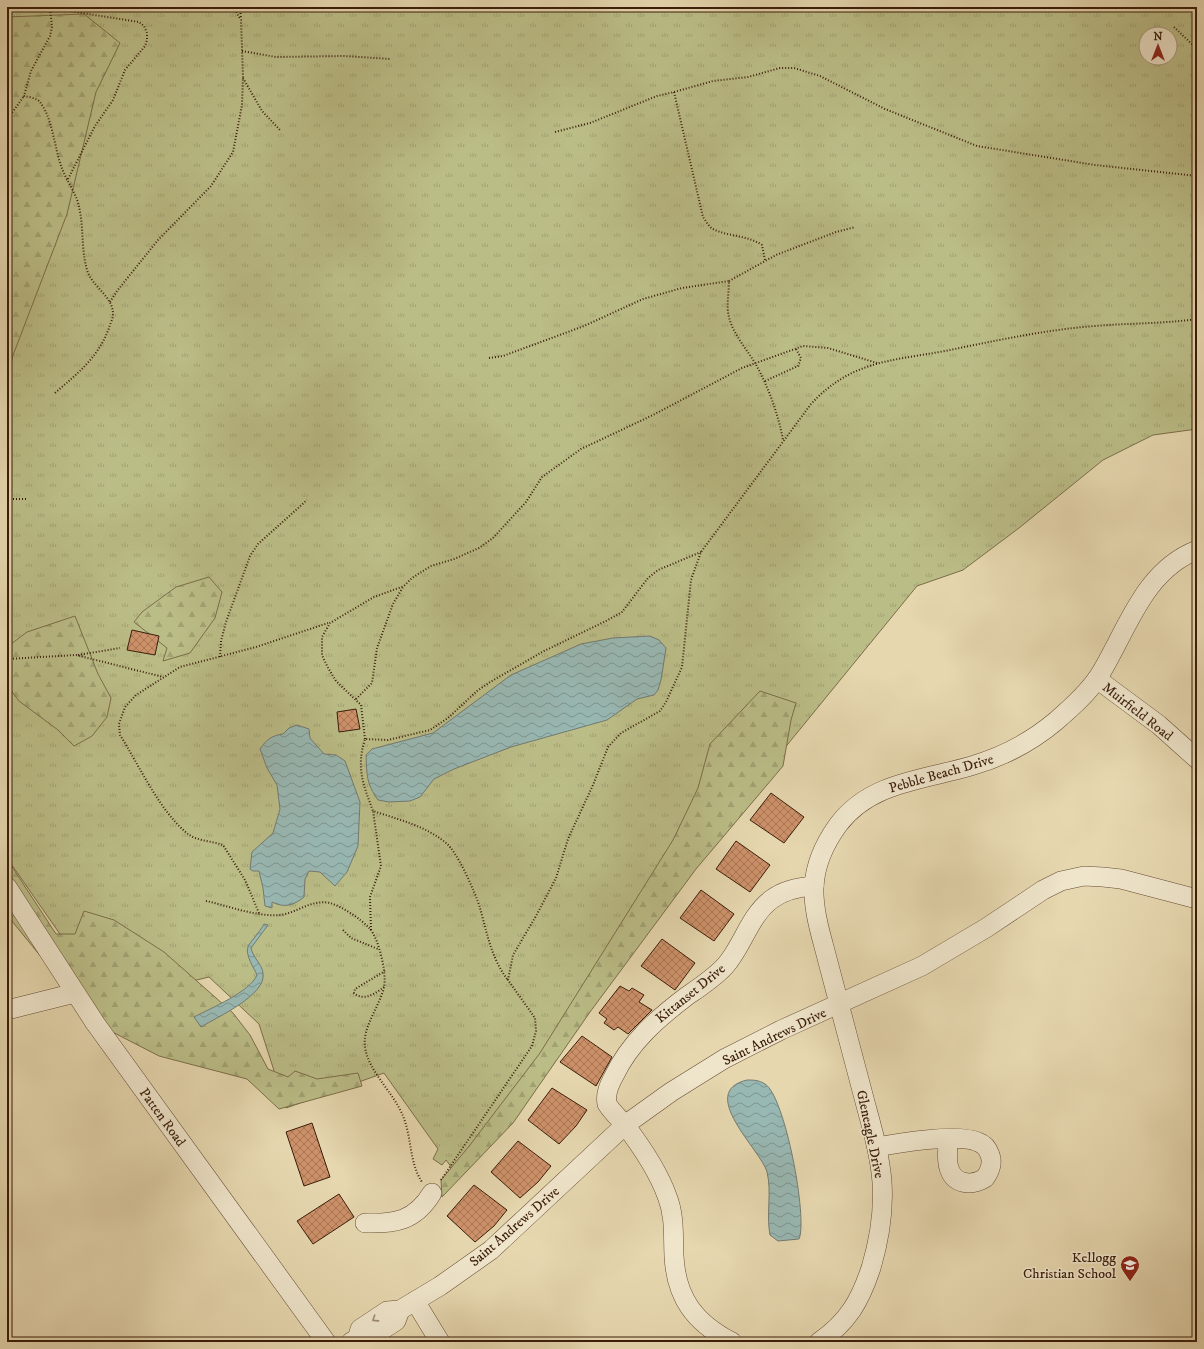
<svg xmlns="http://www.w3.org/2000/svg" width="1204" height="1349" viewBox="0 0 1204 1349" font-family="'IM FELL DW Pica',serif">
<style>
.grass{fill:url(#grass-tufts);stroke:#7b6d49;fill-rule:evenodd}
.forest{fill:url(#forest-firs);stroke:#7b6d49}
.water{fill:url(#water-waves);stroke:#737a70}
.building{fill:url(#building-cross-hatch);stroke:#3b1d0b}
.lines{fill:none;stroke-linecap:round;stroke-linejoin:round}
.minor-casing{stroke:#664c34;stroke-width:20}
.path{stroke:#3b1d0b;stroke-width:2;stroke-dasharray:1 2;stroke-linecap:butt}
.minor{stroke:#efe5cb;stroke-width:19}
.oneway{stroke:#9e8b75}
.labels{text-anchor:middle;stroke-width:3;stroke-linejoin:round;paint-order:stroke}
.street-label{font-size:14px;fill:#3b1d0b;stroke:#efe5cb}
.poi-label{font-size:14px;fill:#3b1d0b;stroke:#efe5cb;text-anchor:end}
</style>
<defs>
<pattern id="grass-tufts" width="24" height="20" patternUnits="userSpaceOnUse"><rect width="24" height="20" fill="#bbbd87"/><path d="M3 7l-1-3M5 7V3M7 7l1-3M15 17l-1-3M17 17v-4M19 17l1-3" fill="none" stroke="#a2a273"/></pattern>
<pattern id="forest-firs" width="22" height="20" patternUnits="userSpaceOnUse"><rect width="22" height="20" fill="#bbbd87"/><path d="M5 1l3.5 6h-7zM16 11l3.5 6h-7z" fill="#a2a273"/></pattern>
<pattern id="water-waves" width="16" height="10" patternUnits="userSpaceOnUse"><rect width="16" height="10" fill="#98b8b3"/><path d="M0 5q4-4 8 0t8 0" fill="none" stroke="#7d9590"/></pattern>
<pattern id="building-cross-hatch" width="8" height="8" patternUnits="userSpaceOnUse"><rect width="8" height="8" fill="#cd9169"/><path d="M0 0l8 8M0 8l8-8" fill="none" stroke="#a87655"/></pattern>
</defs>
<rect width="100%" height="100%" fill="#e6d7af"/>
<filter id="stains"><feTurbulence type="fractalNoise" baseFrequency=".005" numOctaves="4"/><feColorMatrix values="0 0 0 0 .2 0 0 0 0 .09 0 0 0 0 .02 0 0 0 .5 -.17"/></filter>
<radialGradient id="worn" r=".72"><stop offset=".6" stop-color="#630" stop-opacity="0"/><stop offset="1" stop-color="#630" stop-opacity=".3"/></radialGradient>
<path class="grass" d="M7 7H1197V429L1153 435 1103 460 1019 528 963 570 917 586 707 843 455 1172 446 1160 442 1165 433 1159 438 1149 384 1073 286 1108 259 1024 209 977 135 995 94 983 7 858V371L12 359 7 355ZM1146 34H1170V58H1146Z"/>
<g class="forest">
<polygon points="84,14 120,43 96,92 67,214 7,371 7,17"/>
<polygon points="209,577 222,592 215,618 190,653 163,661 167,648 134,622 142,612 176,587"/>
<polygon points="75,616 98,674 111,698 107,717 92,736 74,746 58,730 19,701 7,685 7,647 27,632"/>
<polygon points="760,691 796,703 791,720 783,766 696,869 590,1012 513,1123 442,1197 441,1180 470,1145 540,1053 673,840 698,788 710,744"/>
<polygon points="7,859 56,934 75,934 84,911 114,920 164,952 233,1013 250,1035 268,1069 288,1077 295,1071 317,1079 358,1073 362,1086 279,1109 247,1079 159,1056 95,1023 7,915"/>
</g>
<g class="water">
<path d="M650 636 659 640 666 648 661 680 658 690 654 695 637 699 607 720 511 747 454 769 434 779 420 797 410 801 389 802 378 800C366 783 367 775 366 755L372 749 433 733 511 675 581 644 613 638Z"/>
<path d="M297 725 309 729 310 738 324 754 336 755 345 761 360 802 358 846 347 872 335 886 320 872 309 871 305 879 304 897C293 906 284 908 272 902V908L265 906 263 888 259 871H253L250 869 252 852 273 833 280 809 277 785 267 768 260 749C267 739 271 736 283 734L289 728Z"/>
<path d="M264 924 268 925 251 948C253 958 262 964 263 973 267 995 217 1017 201 1027L194 1017C211 1008 250 992 257 975 254 968 245 955 248 947 249 943 260 932 264 924Z"/>
<path d="M747 1080C753 1080 759 1080 765 1084 785 1096 808 1219 799 1239L778 1241 770 1235C766 1214 772 1192 767 1172 761 1150 696 1092 747 1080Z"/>
</g>
<g class="building">
<polygon points="132,630 159,636 155,655 127,650"/>
<polygon points="356,709 360,729 339,732 337,712"/>
<polygon points="771,793 804,817 784,843 750,820"/>
<polygon points="736,841 770,865 750,892 716,869"/>
<polygon points="701,890 734,914 714,941 680,918"/>
<polygon points="662,939 695,963 675,990 641,966"/>
<polygon points="620,986 629,991 632,988 644,995 639,1002 652,1010 628,1034 618,1027 614,1030 604,1023 607,1019 599,1013"/>
<polygon points="582,1036 612,1057 596,1086 560,1062"/>
<polygon points="552,1088 587,1110 576,1126 559,1144 528,1120"/>
<polygon points="312,1123 330,1177 304,1186 286,1132"/>
<polygon points="518,1141 551,1166 538,1182 520,1198 491,1172"/>
<polygon points="474,1185 507,1210 494,1226 475,1242 447,1216"/>
<polygon points="339,1194 354,1217 313,1244 297,1221"/>
</g>
<g class="lines">
<defs>
<g id="minor">
<polyline points="1097,679 1159,725 1197,759"/>
<polyline points="7,887 95,1023 326,1342"/>
<polyline points="7,1010 75,993"/>
<path d="M877 1147C898 1143 958 1133 978 1142 984 1144 988 1149 990 1155 993 1163 990 1171 985 1178 972 1186 954 1185 949 1168 946 1159 948 1149 948 1140"/>
<path d="M365 1223C395 1224 415 1221 432 1193"/>
<polyline points="415,1301 440,1342"/>
<polyline points="357,1339 360,1329 387,1311 400,1310 440,1286 491,1250 625,1125 671,1092 724,1059 781,1030 922,966 986,928 1043,890 1061,881 1084,876 1103,877 1121,879 1197,899"/>
<polyline points="351,1342 357,1339 367,1340 396,1321 399,1313"/>
<path d="M732 1342C695 1323 676 1298 674 1256 673 1235 675 1216 667 1196 658 1171 641 1146 625 1125 619 1118 612 1112 607 1104 605 1094 609 1085 614 1076 630 1042 658 1018 687 996 700 987 714 978 725 966 743 946 749 916 772 899 784 890 799 887 814 886"/>
<path d="M819 1342C848 1322 860 1301 871 1268 879 1241 884 1210 882 1182 880 1155 872 1128 865 1102 853 1055 840 1009 828 962 822 938 813 912 814 887 815 865 825 843 838 825 870 782 923 780 971 766 1002 757 1031 742 1056 721 1071 708 1088 693 1099 676 1127 631 1143 571 1197 550"/>
</g>
</defs>
<use href="#minor" class="minor-casing"/>
<g class="path">
<polyline points="42,7 50,8"/>
<polyline points="240,7 241,19"/>
<polyline points="1174,27 1197,49"/>
<polyline points="242,51 276,57 344,56 391,59"/>
<polyline points="243,78 262,111 280,130"/>
<path d="M674 92 703 217C706 221 709 227 713 229 729 237 747 235 762 245L765 260"/>
<polyline points="7,120 24,96"/>
<polyline points="555,132 590,123 657,96 674,92 713,81 748,77 780,68 794,68 820,76 885,109 977,146 1095,165 1197,176"/>
<polyline points="729,281 776,255 836,232 855,227"/>
<polyline points="110,302 117,291 158,240 211,186 233,152 242,105 243,77 241,20 233,7"/>
<path d="M489 358 503 356 584 326 643 299 682 288 729 281C729 293 726 306 729 317 733 334 746 348 755 363 768 386 778 413 783 440"/>
<polyline points="765,381 798,366 801,358 796,349"/>
<path d="M55 393C78 373 98 358 109 328 110 324 113 319 113 314 113 296 92 287 87 270 81 249 84 228 79 207 77 195 68 183 63 171 54 150 54 121 40 102 37 98 29 97 24 96L31 71 50 36 52 27 50 8 139 22 144 26 147 33V40L145 46 125 70 113 100 95 126 67 181"/>
<polyline points="7,499 28,499"/>
<polyline points="78,655 120,648"/>
<polyline points="220,657 221,641 226,622 250,556 258,544 307,500"/>
<polyline points="7,659 76,655 163,677"/>
<polyline points="356,699 372,683 377,648 393,604 403,587"/>
<polyline points="365,739 361,705 336,681 327,666 322,655 322,637 330,623 374,597 404,586 412,578 431,566 454,559 479,548 493,538 526,502 542,477 581,449 653,415 742,368 803,346 828,348 877,363"/>
<path d="M206 901C229 906 256 917 280 915 297 913 311 899 330 903 343 907 361 919 370 929 379 939 387 974 384 987 380 1006 362 1027 365 1047 368 1071 394 1093 403 1116 412 1138 409 1162 422 1182"/>
<path d="M259 913 245 880 223 845C212 841 197 841 188 834 160 812 139 765 120 735L119 724 125 707 136 695 180 667 256 647 328 623"/>
<polyline points="343,930 351,938 378,949"/>
<polyline points="371,930 370,897 381,866 373,811"/>
<path d="M507 979C491 957 487 933 480 908 476 894 457 851 446 843 426 826 397 819 373 811 363 784 356 768 365 739L388 740 430 730 448 718 477 691 490 682 544 651 608 620 622 612 648 578 658 570 701 552"/>
<path d="M384 987C376 993 364 1002 354 993L355 989 385 971"/>
<path d="M441 1180 532 1046 536 1031 535 1018 508 980 513 955 536 916 556 878 568 839 593 785 608 747 621 733 660 711 666 702 682 667 691 580 701 552 811 404C851 361 890 361 945 351 994 341 1044 330 1094 326 1130 323 1161 324 1197 319"/>
</g>
<use href="#minor" class="minor"/>
</g>
<defs><path id="oneway-chevron" d="M-2-3.5L2.5 0L-2 3.5" fill="none" stroke-width="1.6" stroke-linecap="round" stroke-linejoin="round"/></defs>
<use class="oneway" href="#oneway-chevron" transform="translate(375 1319) rotate(147)"/>
<defs>
<symbol id="school-pin" viewBox="-11 -11 22 30"><path d="M0 17L-7.5 6A9.5 9.5 0 1 1 7.5 6Z" fill="#8f2418" stroke="#efe5cb"/><path d="M0-5L7-2L0 1L-7-2ZM-4 1L0 2.5L4 1V4Q0 6-4 4Z" fill="#fff"/></symbol>
</defs>
<g fill-rule="evenodd">
<use href="#school-pin" x="1119" y="1254" width="22" height="30"/>
</g>
<g class="labels">
<g class="street-label">
<text transform="translate(1138 711) rotate(38)" y="5">Muirfield Road</text>
<text transform="translate(941 773) rotate(-16)" y="5">Pebble Beach Drive</text>
<text transform="translate(690 993) rotate(-39)" y="5">Kittanset Drive</text>
<text transform="translate(774 1036) rotate(-26)" y="5">Saint Andrews Drive</text>
<text transform="translate(163 1117) rotate(54)" y="5">Patten Road</text>
<text transform="translate(871 1134) rotate(78)" y="5">Gleneagle Drive</text>
<text transform="translate(514 1226) rotate(-41)" y="5">Saint Andrews Drive</text>
</g>
<g class="poi-label">
<text x="1116" y="1262">Kellogg<tspan x="1116" dy="16">Christian School</tspan></text>
</g>
</g>
<rect width="1204" height="1349" fill="none" stroke="#e6d7af" stroke-width="24"/>
<rect x="8" y="8" width="1188" height="1333" fill="none" stroke="#3b1d0b" stroke-width="2"/>
<rect x="12" y="12" width="1180" height="1325" fill="none" stroke="#3b1d0b"/>
<g transform="translate(1158 46)"><circle r="19" fill="#efe5cb" stroke="#a7957e"/>
<path d="M0-3L7 15L0 10L-7 15Z" fill="#8f2418"/>
<text y="-6" font-size="11" font-weight="bold" text-anchor="middle" fill="#3b1d0b">N</text>
</g>
<rect width="100%" height="100%" filter="url(#stains)"/>
<rect width="100%" height="100%" fill="url(#worn)"/>
</svg>
